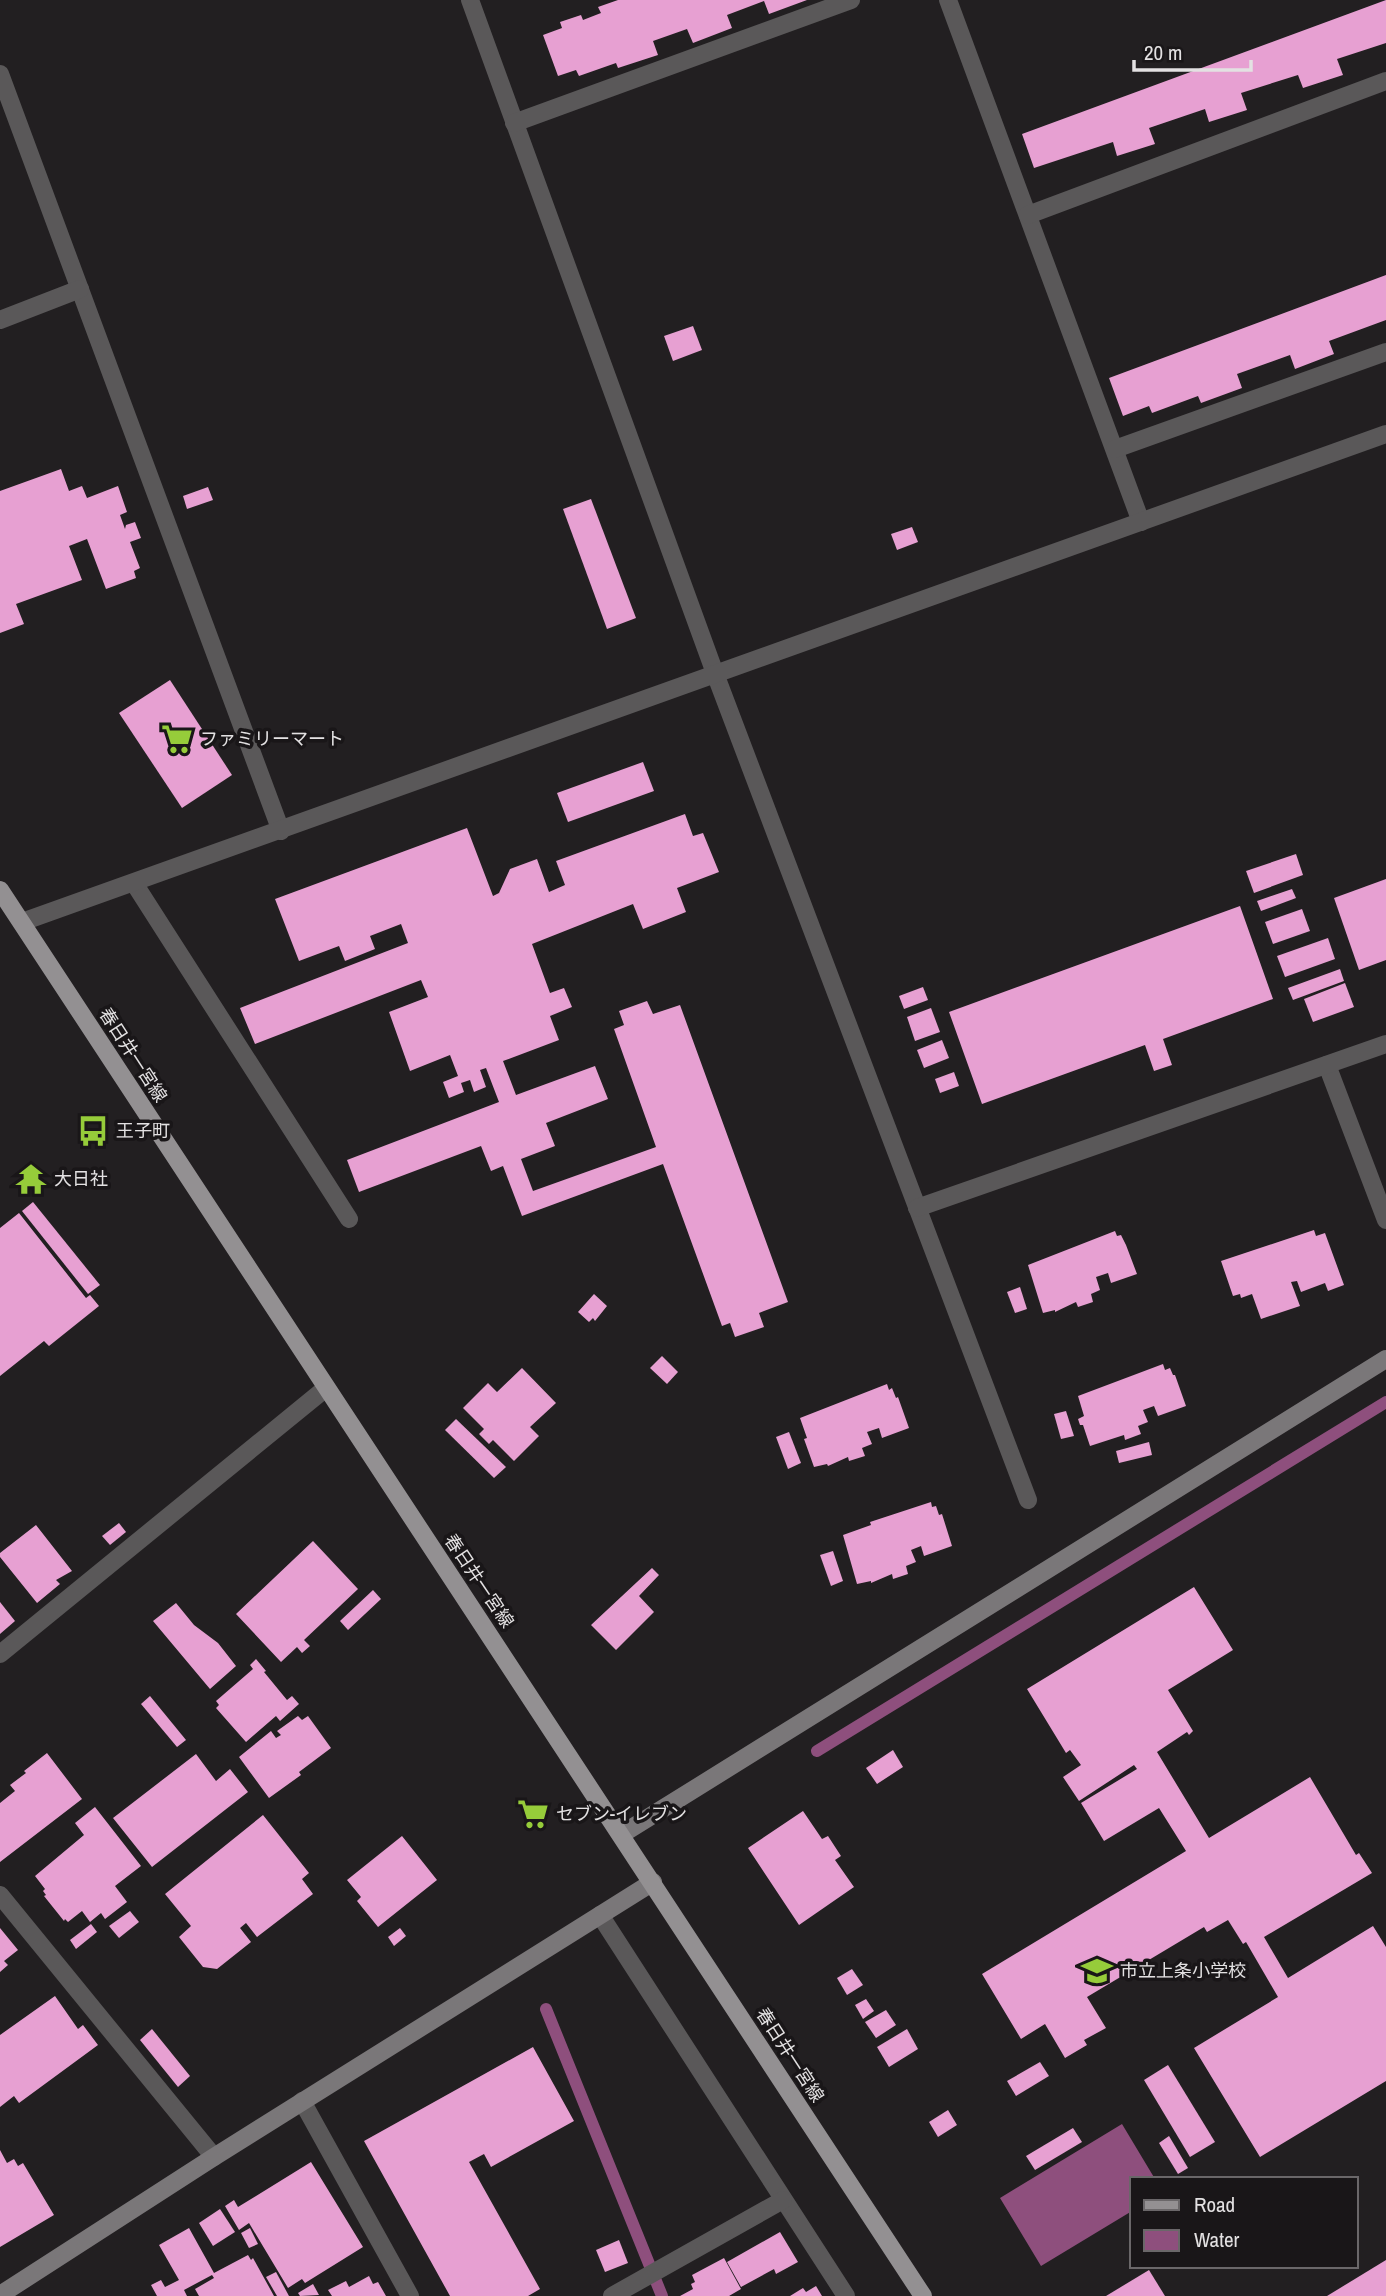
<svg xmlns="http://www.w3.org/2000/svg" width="1386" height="2296" viewBox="0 0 1386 2296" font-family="'Archivo Narrow','Noto Sans JP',sans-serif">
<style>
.water{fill:#8e4f7d}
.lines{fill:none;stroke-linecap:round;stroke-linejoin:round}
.stream{stroke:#8e4f7d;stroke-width:12}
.building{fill:#e7a0d2}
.street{stroke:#5a5859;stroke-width:18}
.secondary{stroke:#7a7779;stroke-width:18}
.primary{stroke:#939092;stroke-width:18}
.labels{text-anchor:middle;stroke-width:7;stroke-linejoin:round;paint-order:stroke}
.poi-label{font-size:18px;fill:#e3e1e2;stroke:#191618;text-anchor:start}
.street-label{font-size:18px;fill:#e3e1e2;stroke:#191618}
</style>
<rect width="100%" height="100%" fill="#221f21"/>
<polygon class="water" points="1122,2124 1155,2179 1132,2179 1132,2211 1041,2266 1000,2198"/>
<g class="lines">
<g class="stream">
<polyline points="817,1751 1386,1402"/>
<polyline points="546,2009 662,2296"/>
</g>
</g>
<g class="building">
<polygon points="618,0 807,0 769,14 764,1 727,15 732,28 693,43 687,29 653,41 658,55 618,68 616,63 579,76 576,70 558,76 543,35 562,28 560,22 581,15 583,20 601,13 598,7"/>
<polygon points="1386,0 1386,43 1337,59 1343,75 1303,88 1298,75 1241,93 1247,110 1209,122 1205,109 1149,128 1155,144 1117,156 1113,142 1034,168 1022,134"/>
<polygon points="1386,275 1386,320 1329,341 1334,354 1295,369 1290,355 1237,374 1242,388 1201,403 1198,396 1152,413 1149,406 1123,416 1109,378"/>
<polygon points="693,326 702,350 673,361 664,336"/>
<polygon points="61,469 69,491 82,486 87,498 118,486 127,512 120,515 125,529 126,525 135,522 141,538 130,542 140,568 134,571 136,578 106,589 87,539 69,546 82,580 16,604 24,624 0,633 0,491"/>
<polygon points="208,487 213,500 187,509 183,496"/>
<polygon points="591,499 636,618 607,629 563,509"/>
<polygon points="912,527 918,542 897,550 891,534"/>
<polygon points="170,680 232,775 182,808 119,713"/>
<polygon points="643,762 654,791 568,822 557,793"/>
<polygon points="685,814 693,836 703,833 719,872 677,888 686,912 643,929 633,904 532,944 550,993 564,988 572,1007 550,1016 559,1040 503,1061 516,1095 595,1066 608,1099 546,1123 555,1146 521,1159 533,1191 656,1147 614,1029 624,1025 619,1011 647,1001 653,1014 680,1005 788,1302 759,1313 764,1327 735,1337 730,1323 722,1326 663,1164 522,1216 503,1166 491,1171 481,1146 359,1192 347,1160 499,1102 486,1068 480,1070 486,1087 474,1092 470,1080 461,1083 464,1092 449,1098 443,1082 458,1076 450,1055 410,1071 389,1012 428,997 421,980 255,1044 240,1008 408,943 401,924 370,936 375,949 345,961 339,946 299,961 275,899 467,828 493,896 499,893 510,869 537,859 549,892 565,885 556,861"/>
<polygon points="1296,854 1303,875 1254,893 1246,871"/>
<polygon points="1386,879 1386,960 1359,970 1334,898"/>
<polygon points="1292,889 1296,898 1261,911 1257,901"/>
<polygon points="1240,906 1273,999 1163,1039 1172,1065 1154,1071 1145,1045 982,1104 949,1012"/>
<polygon points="1302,909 1310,931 1273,944 1265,922"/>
<polygon points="1328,938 1335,959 1285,977 1277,956"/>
<polygon points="1340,969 1344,981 1293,1000 1288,988"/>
<polygon points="1345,983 1354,1007 1313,1022 1304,999"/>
<polygon points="923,987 928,1000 904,1009 899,996"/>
<polygon points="931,1008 940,1032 915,1041 907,1017"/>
<polygon points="942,1040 949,1058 924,1068 917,1050"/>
<polygon points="954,1072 959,1086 940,1093 935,1079"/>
<polygon points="33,1202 100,1285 88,1294 22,1211"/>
<polygon points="19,1213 86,1298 90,1295 99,1306 49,1346 44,1341 0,1376 0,1228"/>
<polygon points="1314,1230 1316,1236 1325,1233 1344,1285 1328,1291 1325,1283 1301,1292 1297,1281 1291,1282 1300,1306 1261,1319 1252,1294 1241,1298 1240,1294 1233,1296 1221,1261"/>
<polygon points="1115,1231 1117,1236 1121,1235 1126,1245 1137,1274 1111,1283 1108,1273 1096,1277 1100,1290 1091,1294 1093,1302 1078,1307 1076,1302 1055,1312 1055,1310 1043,1313 1028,1265"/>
<polygon points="1020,1287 1027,1309 1015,1313 1007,1292"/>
<polygon points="594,1294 607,1306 595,1321 593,1318 589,1322 578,1312"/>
<polygon points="662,1356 678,1372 667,1384 650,1368"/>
<polygon points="1163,1364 1165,1370 1170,1368 1173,1375 1175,1375 1186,1406 1158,1416 1154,1406 1143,1410 1148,1422 1138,1426 1141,1434 1125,1440 1124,1435 1090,1446 1083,1425 1080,1425 1078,1419 1084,1416 1078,1396"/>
<polygon points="522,1368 556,1403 530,1427 539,1436 514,1461 493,1440 489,1444 479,1434 484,1429 463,1408 488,1383 497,1392"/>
<polygon points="887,1384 889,1390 892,1388 896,1398 898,1397 909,1428 882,1438 879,1428 867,1432 872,1444 862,1448 865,1456 849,1461 848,1457 828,1466 827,1464 814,1467 804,1439 807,1438 800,1418"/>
<polygon points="1066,1411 1074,1436 1061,1439 1054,1414"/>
<polygon points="456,1419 506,1467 494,1478 445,1430"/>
<polygon points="789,1432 801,1463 788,1469 776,1437"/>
<polygon points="1149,1442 1152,1455 1119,1463 1116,1451"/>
<polygon points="931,1502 932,1507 936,1506 939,1515 942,1514 952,1546 924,1556 921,1546 911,1550 916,1562 906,1566 908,1574 893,1579 892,1574 871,1583 871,1581 857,1584 843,1535 871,1525 870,1522"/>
<polygon points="119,1523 126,1532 110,1545 102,1536"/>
<polygon points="36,1525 72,1571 56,1580 60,1584 37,1603 0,1557 0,1553"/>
<polygon points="313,1541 358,1589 304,1640 310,1646 302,1653 297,1647 281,1662 236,1614"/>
<polygon points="833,1551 843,1581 831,1586 820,1555"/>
<polygon points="652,1568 659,1575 639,1596 654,1612 616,1650 591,1625"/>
<polygon points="1194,1587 1233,1650 1168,1690 1193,1731 1189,1735 1187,1732 1157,1752 1209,1838 1310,1777 1356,1855 1359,1853 1372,1873 1264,1937 1288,1978 1373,1926 1386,1947 1386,2081 1260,2157 1194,2048 1278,1997 1246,1942 1243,1944 1228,1920 1207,1932 1204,1927 1087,1997 1106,2028 1084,2040 1087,2045 1065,2058 1045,2024 1021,2039 982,1974 1186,1851 1159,1808 1104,1841 1081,1803 1137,1769 1134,1765 1079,1801 1063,1777 1081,1765 1070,1750 1066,1753 1027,1689"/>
<polygon points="373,1590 381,1599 348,1630 340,1621"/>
<polygon points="0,1602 15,1621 0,1634"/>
<polygon points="176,1603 194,1625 218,1643 236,1666 210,1689 153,1621"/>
<polygon points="256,1659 266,1671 264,1672 287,1700 292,1696 299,1704 280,1721 276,1716 246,1742 216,1708 219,1705 216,1701 253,1669 250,1665"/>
<polygon points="150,1696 186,1740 177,1747 141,1704"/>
<polygon points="298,1716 302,1720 308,1716 331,1748 299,1772 301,1775 269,1798 239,1757 271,1731 276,1738 281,1735 277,1731"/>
<polygon points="893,1750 903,1767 877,1784 866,1768"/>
<polygon points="47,1753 82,1799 0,1862 0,1803 15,1791 10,1785 26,1773 24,1771"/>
<polygon points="196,1754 216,1781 230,1769 248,1792 152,1867 113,1818"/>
<polygon points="95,1807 141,1866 115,1886 127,1902 105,1919 101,1913 90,1922 82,1911 68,1922 65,1919 64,1921 44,1896 46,1895 43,1891 45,1889 35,1876 84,1835 75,1823"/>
<polygon points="803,1811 822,1839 828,1836 841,1856 835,1860 854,1887 799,1925 748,1848"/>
<polygon points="263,1815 309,1873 302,1879 313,1894 257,1937 246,1923 240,1928 251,1942 217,1969 203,1967 179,1937 191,1926 165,1894"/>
<polygon points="402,1836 437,1880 378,1927 357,1901 361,1897 347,1880"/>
<polygon points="130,1911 139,1922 119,1938 109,1926"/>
<polygon points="91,1924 97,1932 76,1949 70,1940"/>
<polygon points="0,1928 18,1950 4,1961 8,1965 0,1972"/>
<polygon points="400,1928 406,1936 394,1946 388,1937"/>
<polygon points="852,1969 863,1985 847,1995 837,1978"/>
<polygon points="55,1996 78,2029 83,2025 98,2045 19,2103 14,2096 0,2107 0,2035"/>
<polygon points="866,1999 874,2011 863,2019 855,2005"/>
<polygon points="886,2010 896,2025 876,2038 865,2022"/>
<polygon points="152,2029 190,2076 178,2087 140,2040"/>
<polygon points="907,2029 918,2049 889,2067 877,2047"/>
<polygon points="533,2047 574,2121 491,2167 484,2154 469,2162 540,2289 528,2296 450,2296 364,2141"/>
<polygon points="1040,2062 1049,2076 1016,2096 1007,2081"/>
<polygon points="1168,2065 1215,2142 1190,2157 1144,2080"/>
<polygon points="948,2110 957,2125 938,2137 929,2122"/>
<polygon points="1073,2128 1082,2142 1035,2170 1026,2156"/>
<polygon points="1169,2136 1188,2168 1178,2174 1159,2143"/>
<polygon points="0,2150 7,2163 14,2159 18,2166 23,2163 54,2215 0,2247"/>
<polygon points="311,2162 363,2247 305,2283 302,2279 288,2288 249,2223 239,2230 225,2206 234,2200 238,2207"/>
<polygon points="220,2209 235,2232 213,2246 199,2223"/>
<polygon points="189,2228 214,2273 248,2255 251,2260 253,2258 274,2296 199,2296 195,2289 214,2278 212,2275 184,2290 187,2296 157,2296 151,2285 161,2280 165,2287 179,2280 159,2245"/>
<polygon points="250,2228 258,2244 249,2248 241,2233"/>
<polygon points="780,2232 798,2262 776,2274 774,2269 741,2287 727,2262"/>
<polygon points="619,2240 628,2263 605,2272 596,2250"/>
<polygon points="724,2258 741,2289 729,2296 680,2296 693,2289 691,2284 695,2282 692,2275"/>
<polygon points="1386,2260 1386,2296 1327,2296"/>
<polygon points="1149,2270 1165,2296 1106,2296"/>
<polygon points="276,2272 289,2296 277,2296 266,2277"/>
<polygon points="369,2276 373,2284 378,2282 386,2296 332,2296 328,2290 346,2281 349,2287"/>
<polygon points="313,2284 319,2295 300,2296 298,2293"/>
<polygon points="816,2286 822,2296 790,2296 803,2288 806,2292"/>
</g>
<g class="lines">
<g class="street">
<polyline points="470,0 716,676 1028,1500"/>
<polyline points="948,0 1141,522"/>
<polyline points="0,74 281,831"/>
<polyline points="514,123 851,0"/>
<polyline points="1028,215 1386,81"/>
<polyline points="0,320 80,289"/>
<polyline points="1115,449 1386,352"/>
<polyline points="134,883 349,1219"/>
<polyline points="22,922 1386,434"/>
<polyline points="1327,1065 1386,1220"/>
<polyline points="917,1208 1386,1044"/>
<polyline points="0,1654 326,1388"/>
<polyline points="0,1895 214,2157"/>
<polyline points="600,1915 846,2296"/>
<polyline points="302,2101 410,2296"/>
<polyline points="612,2296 783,2200"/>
</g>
<g class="secondary">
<polyline points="622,1834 1386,1359"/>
<polyline points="0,2295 214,2157 653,1882"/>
</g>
<polyline class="primary" points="0,890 923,2296"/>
</g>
<defs>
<symbol id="supermarket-bare" viewBox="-9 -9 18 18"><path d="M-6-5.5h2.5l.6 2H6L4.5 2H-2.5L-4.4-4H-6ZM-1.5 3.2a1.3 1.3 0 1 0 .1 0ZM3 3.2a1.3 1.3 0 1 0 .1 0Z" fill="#96cc3a" stroke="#191618" stroke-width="2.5" paint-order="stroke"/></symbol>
<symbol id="bus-bare" viewBox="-9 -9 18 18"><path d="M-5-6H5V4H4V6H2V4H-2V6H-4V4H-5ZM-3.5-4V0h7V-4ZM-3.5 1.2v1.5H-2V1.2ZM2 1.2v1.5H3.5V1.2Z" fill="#96cc3a" stroke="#191618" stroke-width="2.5" paint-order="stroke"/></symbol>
<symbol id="temple-bare" viewBox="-9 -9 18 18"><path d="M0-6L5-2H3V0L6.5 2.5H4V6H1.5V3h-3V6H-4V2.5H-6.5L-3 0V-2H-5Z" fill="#96cc3a" stroke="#191618" stroke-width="2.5" paint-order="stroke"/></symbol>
<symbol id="school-bare" viewBox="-9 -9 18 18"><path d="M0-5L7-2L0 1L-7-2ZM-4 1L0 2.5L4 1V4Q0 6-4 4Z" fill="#96cc3a" stroke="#191618" stroke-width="2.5" paint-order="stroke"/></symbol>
</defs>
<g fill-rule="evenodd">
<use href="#supermarket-bare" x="155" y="717" width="44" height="44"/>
<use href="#bus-bare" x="71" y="1109" width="44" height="44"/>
<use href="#temple-bare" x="9" y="1157" width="44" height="44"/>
<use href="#supermarket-bare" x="511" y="1792" width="44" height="44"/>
<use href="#school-bare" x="1075" y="1949" width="44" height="44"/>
</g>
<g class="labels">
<g class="poi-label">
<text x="200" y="745">ファミリーマート</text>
<text x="116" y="1137">王子町</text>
<text x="54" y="1185">大日社</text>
<text x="556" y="1820">セブン-イレブン</text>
<text x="1120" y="1977">市立上条小学校</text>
</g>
<g class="street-label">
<text transform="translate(133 1055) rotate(57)" y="6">春日井一宮線</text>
<text transform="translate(479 1581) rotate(56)" y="6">春日井一宮線</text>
<text transform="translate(790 2055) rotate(57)" y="6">春日井一宮線</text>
</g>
</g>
<rect x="1130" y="2177" width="228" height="91" fill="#191618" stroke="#6a6769" stroke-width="2"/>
<rect x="1144" y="2200" width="35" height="10" fill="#939092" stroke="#6a6769" stroke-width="2"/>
<text x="1194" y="2212" font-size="21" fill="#e3e1e2">Road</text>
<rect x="1144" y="2230" width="35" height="21" fill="#8e4f7d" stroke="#6a6769" stroke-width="2"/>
<text x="1194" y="2247" font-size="21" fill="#e3e1e2">Water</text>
<path d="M1134 60v10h117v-10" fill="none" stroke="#e3e1e2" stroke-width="3.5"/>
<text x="1144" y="60" font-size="21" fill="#e3e1e2" stroke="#191618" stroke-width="5" paint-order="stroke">20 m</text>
</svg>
